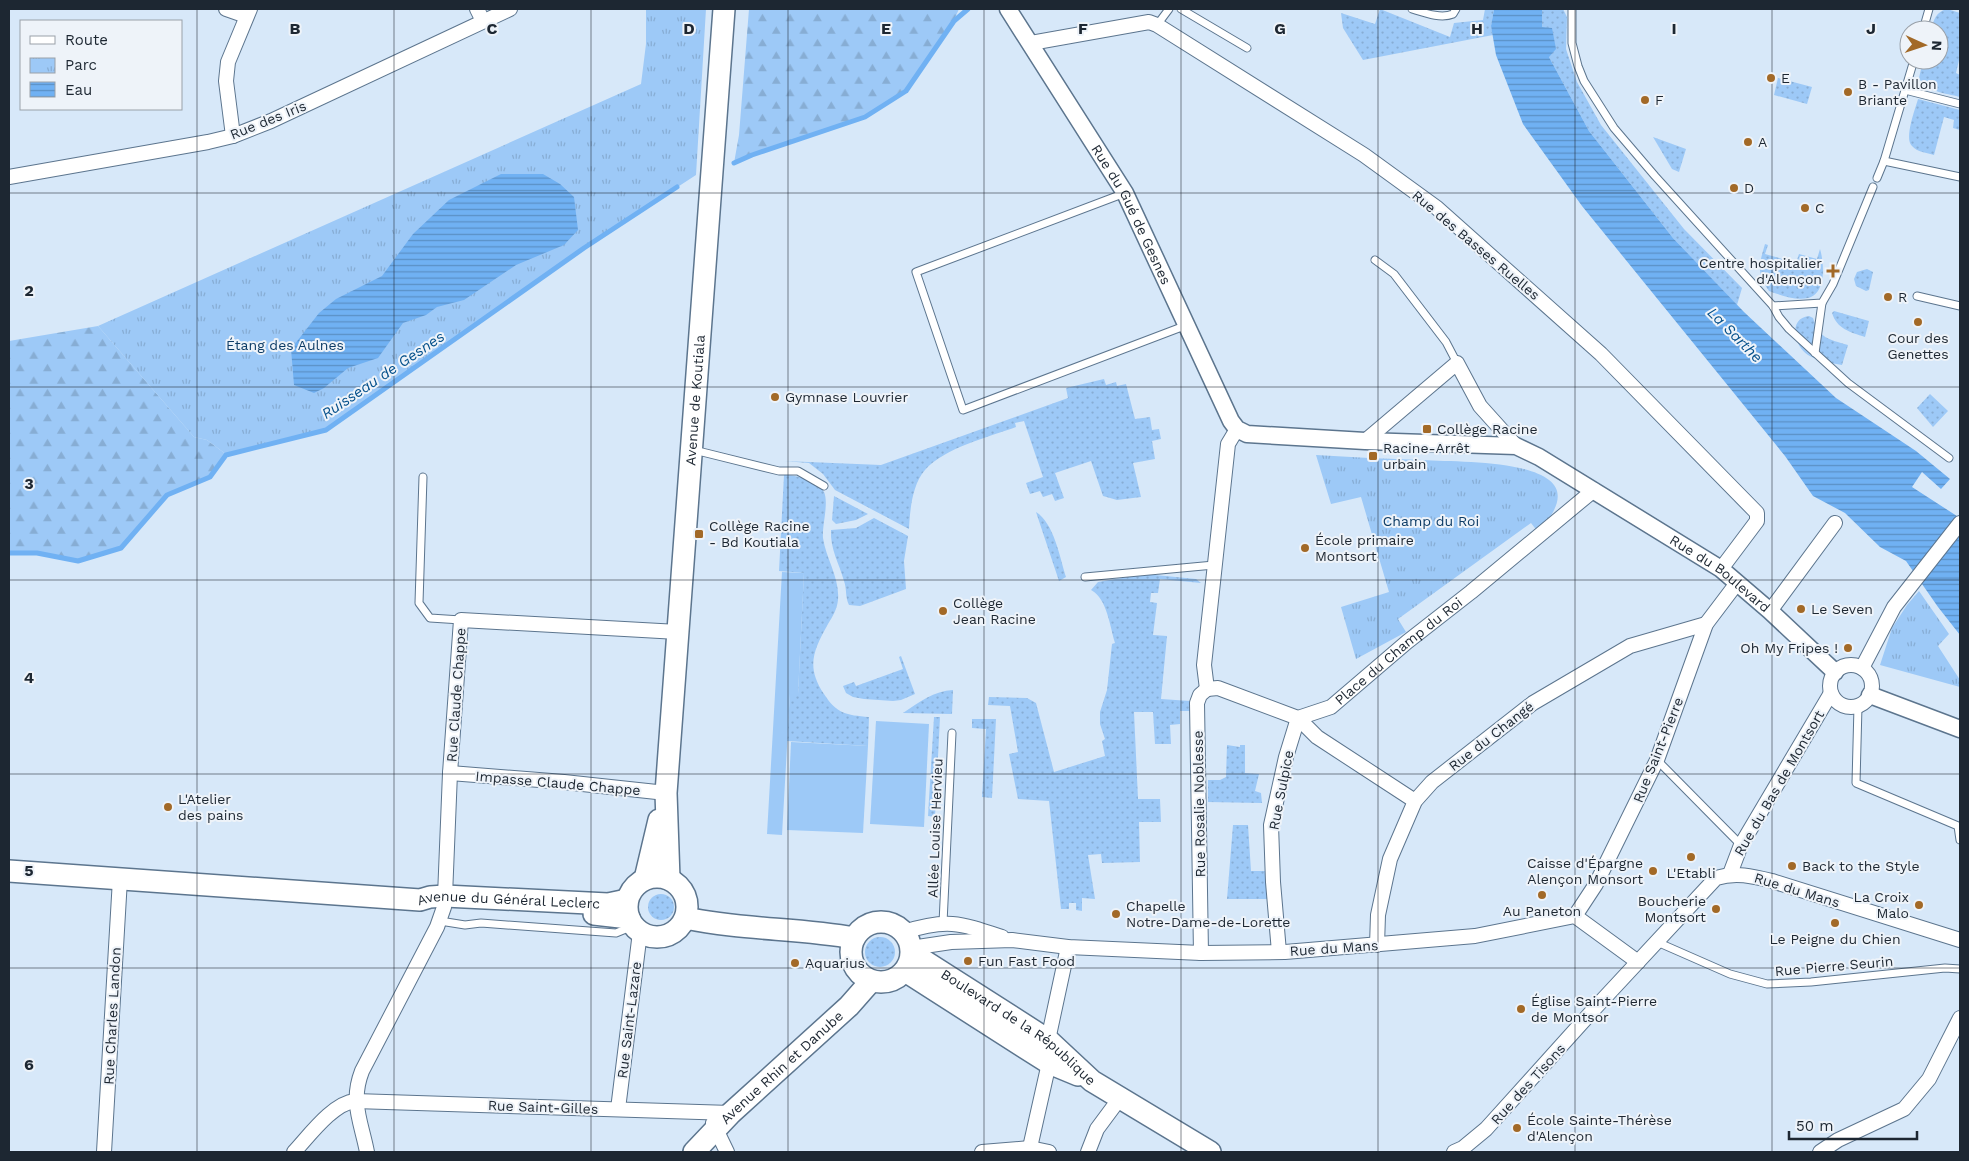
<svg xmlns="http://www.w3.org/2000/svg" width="1969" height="1161" viewBox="0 0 1969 1161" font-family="'Work Sans',sans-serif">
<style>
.grass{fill:url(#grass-dots)}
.forest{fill:url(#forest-firs)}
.park{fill:url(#park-tufts)}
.pitch{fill:#9dc9f7}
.water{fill:url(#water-rules)}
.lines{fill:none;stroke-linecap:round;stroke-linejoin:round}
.stream{stroke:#70b1f3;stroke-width:5}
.service-casing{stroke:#5c758e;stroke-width:9}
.minor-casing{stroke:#5c758e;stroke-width:16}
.tertiary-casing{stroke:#5c758e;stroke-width:19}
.primary-casing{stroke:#5c758e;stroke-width:24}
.service{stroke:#fff;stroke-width:7}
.minor{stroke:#fff;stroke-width:14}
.tertiary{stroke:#fff;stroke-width:16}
.primary{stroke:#fff;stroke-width:21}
.grid{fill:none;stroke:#1d2732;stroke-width:1;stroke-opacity:0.55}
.poi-dot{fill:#a26927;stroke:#eef3f9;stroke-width:2}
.labels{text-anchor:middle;stroke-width:4;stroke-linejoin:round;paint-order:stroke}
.poi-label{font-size:14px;fill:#1d2732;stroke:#eef3f9;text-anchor:start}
.street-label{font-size:14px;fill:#1d2732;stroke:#eef3f9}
.park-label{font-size:14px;fill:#0d3c66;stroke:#eef3f9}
.water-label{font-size:15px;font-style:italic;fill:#04508b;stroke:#eef3f9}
.grid-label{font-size:16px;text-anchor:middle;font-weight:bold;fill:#1d2732;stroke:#eef3f9;stroke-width:4;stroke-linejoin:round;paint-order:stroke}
</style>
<defs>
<pattern id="grass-dots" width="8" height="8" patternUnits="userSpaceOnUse" patternTransform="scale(1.25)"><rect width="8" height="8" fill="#9dc9f7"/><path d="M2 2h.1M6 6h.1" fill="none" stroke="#87add4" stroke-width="1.8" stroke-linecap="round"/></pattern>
<pattern id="forest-firs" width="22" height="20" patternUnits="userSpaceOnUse" patternTransform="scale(1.25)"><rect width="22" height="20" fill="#9dc9f7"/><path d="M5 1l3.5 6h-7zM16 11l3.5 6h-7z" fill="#87add4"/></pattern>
<pattern id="park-tufts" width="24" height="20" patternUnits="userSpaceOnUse" patternTransform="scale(1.25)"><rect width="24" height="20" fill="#9dc9f7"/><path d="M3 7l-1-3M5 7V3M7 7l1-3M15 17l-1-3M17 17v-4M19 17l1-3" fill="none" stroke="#87add4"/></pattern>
<pattern id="water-rules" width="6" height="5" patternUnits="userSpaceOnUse" patternTransform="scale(1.25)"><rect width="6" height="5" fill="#70b1f3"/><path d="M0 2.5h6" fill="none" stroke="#5b90c5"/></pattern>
</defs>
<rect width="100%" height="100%" fill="#d7e8f9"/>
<g class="grass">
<polygon points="1380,9 1450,37 1454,23 1483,20 1485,9 1494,9 1491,26 1493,35 1363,60 1343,28 1341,13 1375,24"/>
<polygon points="1542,9 1563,9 1567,17 1566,49 1577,82 1601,125 1684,229 1742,288 1737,305 1673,238 1589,131 1549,57 1542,27"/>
<path d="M1947 9 1960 13V56L1956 73 1960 75V97C1945 93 1927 92 1919 78L1923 60H1939V30H1931C1934 19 1936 12 1947 9Z"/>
<polygon points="1778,78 1812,87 1807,104 1774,95"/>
<path d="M1918 99 1960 110V130L1953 128 1954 120 1944 117 1934 155C1927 153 1917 152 1912 146 1904 138 1915 110 1918 99Z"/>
<polygon points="1653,137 1686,149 1679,172 1672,169"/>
<path d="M1765 244 1768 245 1765 254 1796 263 1799 254 1817 259 1820 249C1824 262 1827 293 1808 298 1796 301 1780 295 1769 291 1756 272 1759 265 1765 244Z"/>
<polygon points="1867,269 1873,272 1869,290 1866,291 1856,286 1854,279 1857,272"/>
<path d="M1834 311 1869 321 1865 337C1850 332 1837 329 1832 313Z"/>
<path d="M1809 316 1813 318C1820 339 1828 339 1848 345L1842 365C1831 363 1817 361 1808 355 1794 346 1788 318 1809 316Z"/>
<path d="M1104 379 1106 385 1116 382 1117 386 1126 384 1135 419 1150 417 1152 430 1159 429 1161 439 1152 441 1155 459 1133 463 1141 497 1117 500 1103 496 1091 461 1055 473 1064 498 1055 501 1052 494 1043 497 1040 491 1030 494 1026 483 1043 477 1024 421 1015 423 1016 427C989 437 944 448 925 470 912 485 910 510 909 529L835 490 823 474 809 463 784 461 881 465 1068 398 1066 388Z"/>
<polygon points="1930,394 1948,411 1933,427 1917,408"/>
<path d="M784 475C796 475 817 480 824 492 829 503 822 525 823 538 826 559 840 578 838 600 837 609 833 616 828 624 813 651 806 667 824 694 837 714 846 715 869 717L868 746 787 741 790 693 798 694 804 573 779 571Z"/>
<polygon points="834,496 868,514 856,520 836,524 832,520"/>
<path d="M1036 512C1054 523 1060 558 1066 577L1059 581Z"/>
<path d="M874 518 908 536 904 561 906 589 860 606 849 605C845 597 847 589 844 581 839 563 830 549 831 530L856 528Z"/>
<path d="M1145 574 1196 579 1201 583 1160 579 1158 593H1151L1150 602 1157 603 1153 635 1167 636 1161 699 1190 701V711H1180V724L1170 725 1171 744H1155L1153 712H1134L1138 799H1160L1161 822H1139L1140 862 1102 863 1101 854 1088 855 1095 899 1082 898V911L1076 910V903H1069V909H1061L1049 801 1018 799 1009 754 1018 752 1010 706 988 705 989 697 1027 698 1036 703 1054 772 1105 756 1102 741 1105 739 1100 724V712L1107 690 1112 644 1115 643C1110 627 1107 598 1091 590L1098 582Z"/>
<polygon points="901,656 915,694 901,700 893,701 864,699 853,697 846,693 843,686 854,682 856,686 903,669 899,657"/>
<path d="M953 690 952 714 903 713C919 702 934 691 953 690Z"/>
<polygon points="934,717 940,717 935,817 928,816"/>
<polygon points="972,719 996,719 992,798 982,797 986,729 972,728"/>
<polygon points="1227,745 1240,747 1240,745 1245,745 1245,773 1259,774 1255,791 1261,793 1262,803 1208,802 1208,780 1220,780 1226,777"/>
<polygon points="1233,825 1248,825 1251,871 1269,871 1271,899 1227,899"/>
<circle cx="661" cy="907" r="13"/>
<circle cx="880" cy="952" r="15"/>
</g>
<g class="forest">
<polygon points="749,9 959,9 954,20 907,90 865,117 752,155 734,163 739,135"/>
<polygon points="98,326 194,437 207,440 227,455 210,476 167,495 121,548 78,561 37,552 9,553 9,341"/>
</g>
<g class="park">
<polygon points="646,9 706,9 696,175 584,248 326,430 227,455 207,440 194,437 98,326 641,84 646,44"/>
<path d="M1316 455C1351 457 1387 459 1422 460 1454 462 1523 460 1549 480 1569 495 1550 519 1538 532L1531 523 1398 619 1406 632 1356 659 1341 607 1389 592 1361 497 1331 504Z"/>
<polygon points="1919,591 1949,634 1938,646 1960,680 1960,687 1880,665 1892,628 1907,605"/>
</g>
<g class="pitch">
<polygon points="782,572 804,573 798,694 790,694 782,835 767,834"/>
<polygon points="876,721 929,724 924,827 870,824"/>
<polygon points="791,742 868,746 863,833 787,830"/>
</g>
<g class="water">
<polygon points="1494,9 1542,9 1542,27 1552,28 1556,49 1549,57 1589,131 1673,238 1744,312 1836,398 1916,451 1950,479 1941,489 1922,472 1912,487 1960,518 1960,635 1938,607 1906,561 1880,547 1845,513 1813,496 1785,456 1582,206 1523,124 1496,55 1491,26"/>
<polygon points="501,174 543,174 560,184 574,197 578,230 564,245 516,265 464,300 437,307 426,315 403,323 378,358 348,368 324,388 314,393 294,385 291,349 319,313 336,299 382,276 413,234 449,200"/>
</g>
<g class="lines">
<g class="stream">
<polyline points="734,163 752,155 865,117 906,91 954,21 968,9"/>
<polyline points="9,553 37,553 78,561 121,548 167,495 210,477 226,455 326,430 584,248 677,187"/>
</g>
<defs>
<g id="service">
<polyline points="1181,9 1247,48"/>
<path d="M1412 9C1425 13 1441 19 1453 14L1456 9"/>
<polyline points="1572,9 1572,43 1578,66 1584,81 1614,128 1655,176 1773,306 1779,317 1789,329 1848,383 1949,458"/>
<polyline points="1157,25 1169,9"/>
<polyline points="1923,30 1929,9"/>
<polyline points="1905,90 1960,104"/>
<polyline points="1884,161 1960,177"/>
<polyline points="1877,178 1884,161 1914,60"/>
<polyline points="1125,193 916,272 963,410 1187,325"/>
<polyline points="1375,260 1394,274 1446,342 1457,363"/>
<polyline points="1917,296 1960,306"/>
<polyline points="1773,306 1822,303 1833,284 1873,187"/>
<polyline points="1815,353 1822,303"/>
<polyline points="694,450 779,471 798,471 824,486"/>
<polyline points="423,477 419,603 430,618 461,620"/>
<polyline points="1085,577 1214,565"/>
<polyline points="1858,706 1856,783 1958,826 1960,840"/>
<polyline points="1657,760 1741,845"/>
<polyline points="440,921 465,925 481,923 616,933 633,926"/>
<polyline points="943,923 952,733"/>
<polyline points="1657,942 1730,974 1767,984 1811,982 1945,968 1960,969"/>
</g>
<g id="minor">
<polyline points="226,9 246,16"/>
<polyline points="477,9 483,21"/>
<polyline points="1031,43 1149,22 1157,25 1364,155 1437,208 1601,354 1757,513 1757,521 1721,569"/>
<polyline points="233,136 226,81 228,62 250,9"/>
<polyline points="9,177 208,142 233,136 271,121 510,9"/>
<polyline points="1365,441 1457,363 1480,406 1516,446"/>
<polyline points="1770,611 1835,523"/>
<circle cx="1851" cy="686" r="21"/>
<polyline points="1862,668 1894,607 1960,523"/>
<path id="s1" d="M1207 689 1218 688 1298 718 1331 707 1407 642 1471 592 1594 490"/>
<polyline points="1207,689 1204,665 1228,444 1237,429"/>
<polyline points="1298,718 1317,737 1415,801"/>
<polyline points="450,773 564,782 666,793"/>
<polyline points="1730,874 1741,845 1831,693"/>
<polyline points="445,896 450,773 461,620 678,632"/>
<polyline points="1575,916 1596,884 1657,760 1706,624 1737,583"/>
<path d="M904 932C947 918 960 923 1002 937"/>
<polyline points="1377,945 1378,915 1390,859 1415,801 1432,782 1533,703 1630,646 1706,624"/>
<polyline points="911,948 951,942 1012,940 1068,947 1201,953 1285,952 1475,936 1575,916 1638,962"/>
<polyline points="1279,952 1273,882 1271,825 1286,757 1298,718"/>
<polyline points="1201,953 1197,703 1200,695 1207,689"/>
<polyline points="1048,1040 1068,947"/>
<polyline points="618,1109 640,932"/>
<polyline points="713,1123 727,1152"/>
<polyline points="104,1152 120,879"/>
<path d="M294 1152C309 1136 333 1103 355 1101L731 1113"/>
<path d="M367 1152C361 1121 350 1102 362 1071L437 927 444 907"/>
<polyline points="982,1152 1030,1148 1049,1152"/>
<polyline points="1029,1152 1049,1063"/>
<polyline points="1088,1152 1097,1129 1120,1098"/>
<path d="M1454 1152 1463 1148 1486 1129 1596 1007 1716 878C1736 872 1752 876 1772 881L1960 940"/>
<polyline points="1820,1152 1838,1140 1904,1109 1929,1079 1960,1018"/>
</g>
<g id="tertiary">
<path id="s2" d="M1008 9 1125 193 1231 421 1237 429 1247 434 1365 441 1516 446 1539 457 1721 569 1770 611 1835 672"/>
<polyline points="1870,695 1960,729"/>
</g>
<g id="primary">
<path id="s3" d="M9 871 420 900 430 897 445 896 608 904 627 900"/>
<circle cx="657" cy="907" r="30"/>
<polyline points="645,879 659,820"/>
<path id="s4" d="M669 879 666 793 724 9"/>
<polyline points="594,914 629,918"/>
<path d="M686 918C741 930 799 928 854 938"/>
<circle cx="881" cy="952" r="30"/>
<path id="s5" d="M912 953 1048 1040 1092 1081 1210 1152"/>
<polyline points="905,971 1049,1063 1078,1075"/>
<path id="s6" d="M694 1152 731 1113 849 1006 871 981"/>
</g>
</defs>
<use href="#service" class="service-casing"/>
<use href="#minor" class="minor-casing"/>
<use href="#tertiary" class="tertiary-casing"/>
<use href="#primary" class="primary-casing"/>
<use href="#service" class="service"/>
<use href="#minor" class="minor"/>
<use href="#tertiary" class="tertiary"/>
<use href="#primary" class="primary"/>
</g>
<path class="grid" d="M197 9V1152M394 9V1152M591 9V1152M788 9V1152M984 9V1152M1181 9V1152M1378 9V1152M1575 9V1152M1772 9V1152M9 193H1960M9 387H1960M9 580H1960M9 774H1960M9 968H1960"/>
<g class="poi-dot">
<circle cx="1771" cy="78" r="5"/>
<circle cx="1848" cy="92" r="5"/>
<circle cx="1645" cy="100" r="5"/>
<circle cx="1748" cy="142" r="5"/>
<circle cx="1734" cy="188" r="5"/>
<circle cx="1805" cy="208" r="5"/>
<path d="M1830.5 263.5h5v5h5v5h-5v5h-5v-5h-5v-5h5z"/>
<circle cx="1888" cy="297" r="5"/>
<circle cx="1918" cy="322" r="5"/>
<circle cx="775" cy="397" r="5"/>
<rect x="1422" y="424" width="10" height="10" rx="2.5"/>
<rect x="1368" y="451" width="10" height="10" rx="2.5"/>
<rect x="694" y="529" width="10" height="10" rx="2.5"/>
<circle cx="1305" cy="548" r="5"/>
<circle cx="1801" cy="609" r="5"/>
<circle cx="943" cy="611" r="5"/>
<circle cx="1848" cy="648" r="5"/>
<circle cx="168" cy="807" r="5"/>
<circle cx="1691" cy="857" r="5"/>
<circle cx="1792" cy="866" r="5"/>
<circle cx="1653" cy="871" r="5"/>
<circle cx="1542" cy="895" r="5"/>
<circle cx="1919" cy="905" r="5"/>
<circle cx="1716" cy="909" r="5"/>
<circle cx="1116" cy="914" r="5"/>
<circle cx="1835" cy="923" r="5"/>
<circle cx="968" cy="961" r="5"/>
<circle cx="795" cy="963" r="5"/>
<circle cx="1521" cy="1009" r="5"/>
<circle cx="1517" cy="1128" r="5"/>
</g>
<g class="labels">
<g class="poi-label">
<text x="1781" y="83">E</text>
<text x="1858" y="89">B - Pavillon<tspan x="1858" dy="16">Briante</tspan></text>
<text x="1655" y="105">F</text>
<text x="1758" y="147">A</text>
<text x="1744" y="193">D</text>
<text x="1815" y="213">C</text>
<text x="1822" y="268" text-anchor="end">Centre hospitalier<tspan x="1822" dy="16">d'Alençon</tspan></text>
<text x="1898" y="302">R</text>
<text x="1918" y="343" text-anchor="middle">Cour des<tspan x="1918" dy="16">Genettes</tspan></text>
<text x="785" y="402">Gymnase Louvrier</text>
<text x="1437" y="434">Collège Racine</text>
<text x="1383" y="453">Racine-Arrêt<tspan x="1383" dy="16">urbain</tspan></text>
<text x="709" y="531">Collège Racine<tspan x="709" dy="16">- Bd Koutiala</tspan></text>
<text x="1315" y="545">École primaire<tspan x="1315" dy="16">Montsort</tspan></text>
<text x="953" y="608">Collège<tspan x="953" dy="16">Jean Racine</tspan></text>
<text x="1811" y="614">Le Seven</text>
<text x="1838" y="653" text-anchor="end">Oh My Fripes !</text>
<text x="178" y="804">L'Atelier<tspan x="178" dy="16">des pains</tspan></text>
<text x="1643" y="868" text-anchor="end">Caisse d'Épargne<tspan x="1643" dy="16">Alençon Monsort</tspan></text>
<text x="1802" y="871">Back to the Style</text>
<text x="1691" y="878" text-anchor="middle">L'Etabli</text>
<text x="1909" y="902" text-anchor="end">La Croix<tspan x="1909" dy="16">Malo</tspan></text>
<text x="1706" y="906" text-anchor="end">Boucherie<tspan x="1706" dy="16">Montsort</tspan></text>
<text x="1126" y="911">Chapelle<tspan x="1126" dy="16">Notre-Dame-de-Lorette</tspan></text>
<text x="1542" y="916" text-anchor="middle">Au Paneton</text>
<text x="1835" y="944" text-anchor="middle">Le Peigne du Chien</text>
<text x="978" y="966">Fun Fast Food</text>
<text x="805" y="968">Aquarius</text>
<text x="1531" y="1006">Église Saint-Pierre<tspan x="1531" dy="16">de Montsor</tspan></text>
<text x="1527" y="1125">École Sainte-Thérèse<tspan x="1527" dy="16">d'Alençon</tspan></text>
</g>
<g class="street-label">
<text transform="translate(268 120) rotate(-22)" y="5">Rue des Iris</text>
<text dy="5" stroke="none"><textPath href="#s2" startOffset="240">Rue du Gué de Gesnes</textPath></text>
<text transform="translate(1476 245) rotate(40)" y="5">Rue des Basses Ruelles</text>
<text dy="5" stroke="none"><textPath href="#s4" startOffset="480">Avenue de Koutiala</textPath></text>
<text dy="5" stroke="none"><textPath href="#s2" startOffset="1001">Rue du Boulevard</textPath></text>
<text dy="5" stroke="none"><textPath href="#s1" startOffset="219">Place du Champ du Roi</textPath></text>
<text transform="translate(456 695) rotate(-86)" y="5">Rue Claude Chappe</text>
<text transform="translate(1491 736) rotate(-38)" y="5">Rue du Changé</text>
<text transform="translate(1658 750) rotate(-68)" y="5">Rue Saint-Pierre</text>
<text transform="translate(558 783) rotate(5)" y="5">Impasse Claude Chappe</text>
<text transform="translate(1779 783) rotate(-60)" y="5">Rue du Bas de Montsort</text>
<text transform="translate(1281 790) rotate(-79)" y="5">Rue Sulpice</text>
<text transform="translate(1199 804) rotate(-91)" y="5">Rue Rosalie Noblesse</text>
<text transform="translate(935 828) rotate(-88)" y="5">Allée Louise Hervieu</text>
<text transform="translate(1797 890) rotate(17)" y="5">Rue du Mans</text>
<text dy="5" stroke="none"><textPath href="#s3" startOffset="501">Avenue du Général Leclerc</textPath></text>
<text transform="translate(1334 948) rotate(-4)" y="5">Rue du Mans</text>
<text transform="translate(1834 966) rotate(-5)" y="5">Rue Pierre Seurin</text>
<text transform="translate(112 1016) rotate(-87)" y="5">Rue Charles Landon</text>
<text transform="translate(629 1020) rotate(-83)" y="5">Rue Saint-Lazare</text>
<text dy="5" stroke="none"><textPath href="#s5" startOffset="130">Boulevard de la République</textPath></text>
<text dy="5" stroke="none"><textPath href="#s6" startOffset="122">Avenue Rhin et Danube</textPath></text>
<text transform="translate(1528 1084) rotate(-48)" y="5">Rue des Tisons</text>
<text transform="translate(543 1107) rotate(2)" y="5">Rue Saint-Gilles</text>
</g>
<g class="park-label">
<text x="285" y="350">Étang des Aulnes</text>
<text x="1431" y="526">Champ du Roi</text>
</g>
<g class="water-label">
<text transform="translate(1735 335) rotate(45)" y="5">La Sarthe</text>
<text transform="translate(383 375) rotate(-34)" y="5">Ruisseau de Gesnes</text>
</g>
</g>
<g class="grid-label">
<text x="295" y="34">B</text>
<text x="492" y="34">C</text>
<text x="689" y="34">D</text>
<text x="886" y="34">E</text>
<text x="1083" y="34">F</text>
<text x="1280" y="34">G</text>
<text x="1477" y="34">H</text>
<text x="1674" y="34">I</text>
<text x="1871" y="34">J</text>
<text x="29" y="296">2</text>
<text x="29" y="489">3</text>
<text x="29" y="683">4</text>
<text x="29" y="876">5</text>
<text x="29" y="1070">6</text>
</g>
<rect width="1969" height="1161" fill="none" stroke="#1d2732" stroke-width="20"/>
<rect x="20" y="20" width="162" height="90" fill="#eef3f9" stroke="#9aa1a9"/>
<rect x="30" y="36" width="25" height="8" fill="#ffffff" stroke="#9aa1a9"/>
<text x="65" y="45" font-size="15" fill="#1d2732">Route</text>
<rect x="30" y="58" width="25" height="15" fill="url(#park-tufts)" stroke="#9aa1a9"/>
<text x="65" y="70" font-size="15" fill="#1d2732">Parc</text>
<rect x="30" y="82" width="25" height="15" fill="url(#water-rules)" stroke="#9aa1a9"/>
<text x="65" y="95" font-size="15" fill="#1d2732">Eau</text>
<g transform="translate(1924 45) rotate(93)"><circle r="24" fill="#eef3f9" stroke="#9aa1a9"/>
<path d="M0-4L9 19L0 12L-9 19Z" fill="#a26927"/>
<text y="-8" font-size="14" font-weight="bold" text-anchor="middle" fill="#1d2732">N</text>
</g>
<path d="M1789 1131v8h128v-8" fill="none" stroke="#1d2732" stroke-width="2.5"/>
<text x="1796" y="1131" font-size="15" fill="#1d2732" stroke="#eef3f9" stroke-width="4" paint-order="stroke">50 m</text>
</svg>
